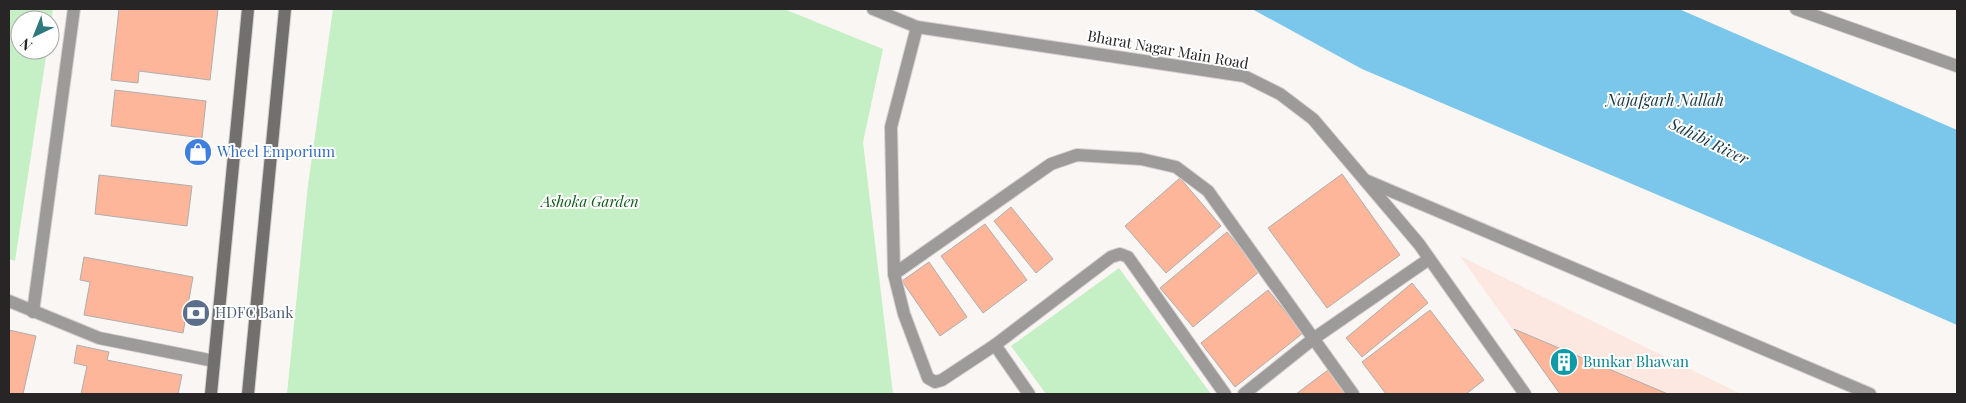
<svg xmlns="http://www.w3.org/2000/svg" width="1966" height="403" viewBox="0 0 1966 403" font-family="'Playfair Display',serif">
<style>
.commercial{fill:#fce8e0}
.green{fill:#c5efc5}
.water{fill:#7ac7eb}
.building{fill:#fdb69a;stroke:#b1adac}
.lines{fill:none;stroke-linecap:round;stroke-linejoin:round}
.service-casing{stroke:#d4d0cf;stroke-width:14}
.minor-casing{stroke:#d4d0cf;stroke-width:14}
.tertiary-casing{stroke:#d4d0cf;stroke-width:14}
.secondary-casing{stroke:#d4d0cf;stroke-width:14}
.service{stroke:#9c9b9a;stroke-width:12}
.minor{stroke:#9c9b9a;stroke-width:12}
.tertiary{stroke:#9c9b9a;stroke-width:12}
.secondary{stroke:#71706e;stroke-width:12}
.labels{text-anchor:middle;stroke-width:4;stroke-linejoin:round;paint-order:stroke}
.street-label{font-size:15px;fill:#272525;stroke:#fff}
.shop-label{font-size:15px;fill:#366cbe;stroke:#fff;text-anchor:start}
.park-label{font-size:15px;font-style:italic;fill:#0e5a18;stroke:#fff}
.service-label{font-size:15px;fill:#4e5e75;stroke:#fff;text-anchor:start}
.culture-label{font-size:15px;fill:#0d838f;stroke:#fff;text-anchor:start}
.water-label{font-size:16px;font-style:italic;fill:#163948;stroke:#fff}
</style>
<rect width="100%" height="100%" fill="#faf6f4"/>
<polygon class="commercial" points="1460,256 1741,394 1559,394"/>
<g class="green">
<polygon points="9,9 53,9 50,28 50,20 20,20 20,50 47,50 15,261 9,259"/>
<polygon points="333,9 784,9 883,49 863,142 893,394 287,394 308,185"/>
<polygon points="1119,268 1211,394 1046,394 1011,346"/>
</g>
<polygon class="water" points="1252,9 1679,9 1957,130 1957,325 1766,241 1362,69"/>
<g class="building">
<polygon points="119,9 218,9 210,80 139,71 138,83 111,80"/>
<polygon points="115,90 206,101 202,138 111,126"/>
<polygon points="1342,174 1400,255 1327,308 1268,228"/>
<polygon points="99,175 192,186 187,226 95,214"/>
<polygon points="1180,178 1221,226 1166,273 1125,226"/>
<polygon points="1011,207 1053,259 1036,273 994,221"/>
<polygon points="985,224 1027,280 983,313 941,256"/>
<polygon points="1227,232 1260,271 1193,327 1160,288"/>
<polygon points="84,257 193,277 183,333 84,315 90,282 80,280"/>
<polygon points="929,262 967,317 940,336 902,281"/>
<polygon points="1412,283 1428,303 1362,357 1346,338"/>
<polygon points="1268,290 1303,333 1235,387 1201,343"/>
<polygon points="1430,310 1484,380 1466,394 1386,394 1362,362"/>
<polygon points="1514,329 1668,394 1560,394"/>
<polygon points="9,330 36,336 23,394 9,394"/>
<polygon points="77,345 109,352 107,360 182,375 178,394 81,394 87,366 74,363"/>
<polygon points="1328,370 1346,394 1296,394"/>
</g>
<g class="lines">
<defs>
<g id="service">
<polyline points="9,301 99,338 214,361"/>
<polyline points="33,312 74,9"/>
</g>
<g id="minor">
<polyline points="1796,9 1957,66"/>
<polyline points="917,27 891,127 894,274 904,314 928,378 935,382 942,380 995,345 1111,257 1120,254 1128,257 1225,394"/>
<polyline points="1365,180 1870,394"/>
<polyline points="894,274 1051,164 1077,155 1141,159 1176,167 1208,191 1353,394"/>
<polyline points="995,345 1029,394"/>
<polyline points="1244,394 1313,339 1429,259"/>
</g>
<polyline id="tertiary" points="873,9 917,27 1244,76 1280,94 1313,119 1419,244 1525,394"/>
<g id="secondary">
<polyline points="211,394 248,9"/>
<polyline points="248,394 285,9"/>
</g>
</defs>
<use href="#service" class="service-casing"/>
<use href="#minor" class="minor-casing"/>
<use href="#tertiary" class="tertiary-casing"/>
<use href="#secondary" class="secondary-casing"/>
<use href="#service" class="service"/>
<use href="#minor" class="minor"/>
<use href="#tertiary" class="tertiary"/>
<use href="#secondary" class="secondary"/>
</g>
<defs>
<symbol id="shop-disc" viewBox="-11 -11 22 22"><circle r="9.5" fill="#3f7fe0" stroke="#fff"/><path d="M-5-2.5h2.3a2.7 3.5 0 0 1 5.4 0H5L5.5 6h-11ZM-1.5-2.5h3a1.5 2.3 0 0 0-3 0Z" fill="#fff"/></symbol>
<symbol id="bank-disc" viewBox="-11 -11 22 22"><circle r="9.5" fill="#5c6f8a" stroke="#fff"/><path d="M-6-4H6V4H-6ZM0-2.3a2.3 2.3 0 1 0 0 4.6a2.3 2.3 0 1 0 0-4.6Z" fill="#fff"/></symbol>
<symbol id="building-disc" viewBox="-11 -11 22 22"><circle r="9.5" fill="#0f9aa8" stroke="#fff"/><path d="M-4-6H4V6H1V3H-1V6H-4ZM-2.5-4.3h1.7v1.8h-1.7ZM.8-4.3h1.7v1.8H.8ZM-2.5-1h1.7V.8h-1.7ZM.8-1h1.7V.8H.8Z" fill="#fff"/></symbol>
</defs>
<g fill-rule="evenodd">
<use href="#shop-disc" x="182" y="136" width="32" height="32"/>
<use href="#bank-disc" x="180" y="297" width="32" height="32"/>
<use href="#building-disc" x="1548" y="346" width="32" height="32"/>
</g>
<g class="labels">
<g class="street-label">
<text transform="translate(1168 50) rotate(10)" y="5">Bharat Nagar Main Road</text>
</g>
<g class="shop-label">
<text x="217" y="157">Wheel Emporium</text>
</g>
<g class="park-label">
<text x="590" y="207">Ashoka Garden</text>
</g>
<g class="service-label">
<text x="215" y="318">HDFC Bank</text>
</g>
<g class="culture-label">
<text x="1583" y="367">Bunkar Bhawan</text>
</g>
<g class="water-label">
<text x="1665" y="106">Najafgarh Nallah</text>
<text transform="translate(1709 141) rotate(26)" y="6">Sahibi River</text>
</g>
</g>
<rect width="1966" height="403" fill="none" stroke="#272525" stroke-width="20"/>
<g transform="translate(35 35) rotate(223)"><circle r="24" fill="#ffffff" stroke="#a9a8a8"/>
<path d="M0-4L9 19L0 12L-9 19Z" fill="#2f787e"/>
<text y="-8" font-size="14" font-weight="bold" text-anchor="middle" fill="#272525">N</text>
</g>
</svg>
